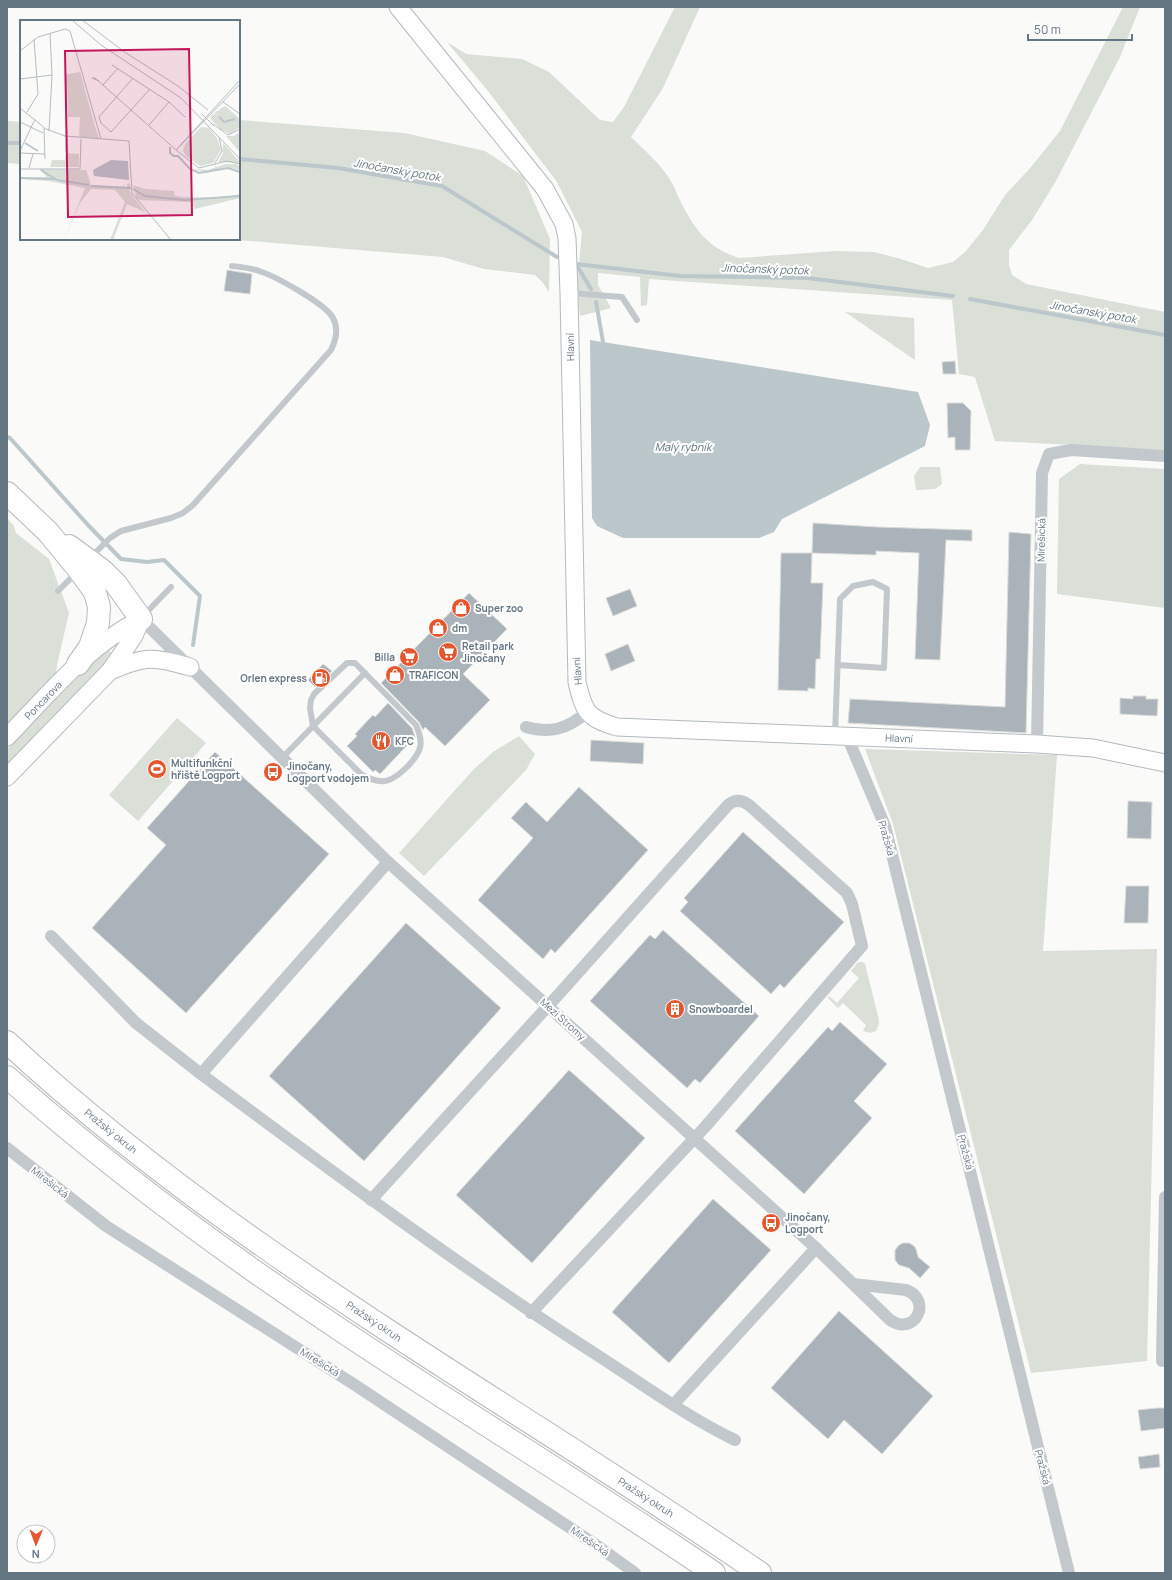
<svg xmlns="http://www.w3.org/2000/svg" width="1172" height="1580" viewBox="0 0 1172 1580" font-family="Manrope,sans-serif">
<style>
.green{fill:#dadfd7}
.water{fill:#bbc7cb}
.lines{fill:none;stroke-linecap:round;stroke-linejoin:round}
.stream{stroke:#bbc7cb;stroke-width:4}
.building{fill:#aab3b9;stroke:#dcdcda}
.secondary-casing{stroke:#b3babf;stroke-width:19}
.highway-casing{stroke:#b4b9bd;stroke-width:24}
.lane{stroke:#c3c8cc;stroke-width:6}
.street{stroke:#c3c8cc;stroke-width:12}
.secondary{stroke:#fff;stroke-width:17}
.highway{stroke:#fff;stroke-width:22}
.labels{text-anchor:middle;stroke-width:4;stroke-linejoin:round;paint-order:stroke}
.street-label{font-size:10px;fill:#657683;stroke:#fff}
.poi-label{font-size:10px;font-weight:bold;fill:#657683;stroke:#fff;text-anchor:start}
.water-label{font-size:11px;font-style:italic;fill:#60757c;stroke:#fff}
.inset-river{fill:none;stroke:#bbc7cb;stroke-width:2}
.inset-road{fill:none;stroke:#b5bdc2;stroke-width:1}
.view{fill:#c2185b;fill-opacity:0.15;stroke:#c2185b;stroke-width:2}
.inset-edge{fill:none;stroke:#657683;stroke-width:2}
</style>
<rect width="100%" height="100%" fill="#fafaf8"/>
<g class="green">
<path d="M675 7H700L663 88 631 137C644 150 659 162 669 178 675 187 678 198 684 208 697 233 711 249 739 258L835 251 874 252 901 259 928 268 953 262 966 251 983 230 1005 195 1031 167 1060 131 1123 7H1140L1120 57 1056 181 1032 220 1009 250V265L1012 275 1026 284 1165 312V450L995 441 975 377 959 374 952 300 649 279 647 305 641 306 640 277 598 273V285L611 308 580 316 577 286 582 232 557 182 488 91 447 42 466 54 522 59 549 72 600 120 613 122 624 107Z"/>
<polygon points="7,119 8,121 21,122 21,164 7,163"/>
<polygon points="239,120 404,133 485,151 523,176 550,239 549,292 543,283 535,275 484,269 443,257 227,239 239,239"/>
<polygon points="845,312 914,318 915,360"/>
<polygon points="1080,464 1165,469 1165,608 1057,594 1059,479"/>
<polygon points="920,467 940,467 942,484 935,489 916,490 914,476"/>
<polygon points="7,518 14,526 16,533 49,559 69,613 57,665 56,676 7,725"/>
<polygon points="106,650 110,651 112,655 111,658 7,765 7,749 103,651"/>
<polygon points="177,718 206,743 138,821 109,795"/>
<polygon points="519,736 535,754 526,770 424,876 399,853 473,770 493,752"/>
<polygon points="865,749 1057,755 1043,951 1157,949 1147,1361 1031,1373 893,824"/>
<polygon points="858,962 863,962 865,964 879,1020 879,1024 876,1031 870,1033 863,1031 866,1025 843,1003 838,1008 828,998 829,996 837,1003 859,978 851,971"/>
</g>
<polygon class="water" points="590,340 918,392 930,425 925,446 782,519 774,532 759,538 623,538 597,526 592,518"/>
<g class="lines">
<g class="stream">
<polyline points="7,143 21,143"/>
<polyline points="239,159 338,168 442,186 557,257"/>
<polyline points="576,264 680,276 807,278 953,296"/>
<polyline points="576,264 591,289"/>
<polyline points="970,299 1165,335"/>
<polyline points="596,302 603,342"/>
<polyline points="7,437 10,438 88,525 121,559 147,562 164,560 200,596 193,645"/>
</g>
</g>
<g class="building">
<polygon points="227,270 252,274 250,294 224,291"/>
<polygon points="955,361 956,374 943,374 942,362"/>
<polygon points="947,403 963,403 971,411 970,450 955,450 955,437 948,438"/>
<polygon points="813,523 877,527 972,530 972,541 946,540 940,660 915,659 919,553 876,551 876,555 812,553"/>
<polygon points="1009,532 1031,534 1026,733 848,723 850,699 1005,707"/>
<polygon points="781,553 812,553 811,583 823,583 820,659 816,659 815,689 808,688 808,691 778,690"/>
<polygon points="630,589 637,606 613,616 606,598"/>
<polygon points="469,593 507,629 463,674 490,700 445,746 425,727 423,730 419,722 381,683"/>
<polygon points="628,644 635,661 611,671 605,654"/>
<polygon points="323,664 332,671 315,687 308,680"/>
<polygon points="1133,696 1146,696 1146,699 1158,699 1157,716 1120,714 1120,698 1133,699"/>
<polygon points="388,703 412,728 415,737 380,774 375,770 373,772 347,746 357,736 355,734 373,715 375,717"/>
<polygon points="591,740 644,743 643,764 590,761"/>
<polygon points="215,752 329,854 186,1013 92,928 166,845 147,828"/>
<polygon points="579,787 648,850 555,953 551,949 543,959 478,900 533,838 511,818 526,802 547,822"/>
<polygon points="1128,801 1152,802 1151,839 1127,838"/>
<polygon points="743,832 844,922 784,988 780,984 771,994 680,911 688,902 684,898"/>
<polygon points="1126,886 1149,886 1148,923 1124,923"/>
<polygon points="406,923 501,1008 364,1161 269,1076"/>
<polygon points="663,930 759,1016 700,1083 695,1079 687,1088 590,1001 650,935 655,939"/>
<polygon points="840,1022 887,1064 854,1101 872,1118 804,1194 735,1131 828,1027 832,1031"/>
<polygon points="569,1070 645,1138 532,1263 456,1195"/>
<polygon points="713,1199 771,1250 669,1363 612,1312"/>
<polygon points="903,1243 909,1243 914,1246 916,1249 918,1257 930,1267 920,1278 909,1268 899,1265 895,1260 895,1250 899,1245"/>
<polygon points="839,1311 933,1396 882,1454 844,1420 828,1439 771,1388"/>
<polygon points="1157,1408 1165,1408 1165,1428 1141,1431 1138,1410"/>
<polygon points="1159,1454 1160,1467 1140,1469 1138,1457"/>
</g>
<g class="lines">
<defs>
<g id="secondary">
<path d="M398 7 545 189 564 224 567 238 569 293 577 682C584 712 587 718 617 727L1037 744 1093 748 1165 763"/>
<path d="M110 671C145 656 153 656 190 667"/>
<path d="M7 737C48 695 87 646 141 619"/>
<polyline points="7,777 110,671 134,636 141,619"/>
</g>
<g id="highway">
<polyline points="7,493 48,532 79,570 95,592 99,607 98,623 90,647 78,664"/>
<polyline points="69,546 103,571 116,584 141,619"/>
<path d="M7 1042C233 1252 507 1399 760 1573"/>
<path d="M7 1077C111 1169 223 1252 339 1329 463 1412 591 1489 714 1573"/>
</g>
</defs>
<use href="#secondary" class="secondary-casing"/>
<use href="#highway" class="highway-casing"/>
<g class="lane">
<polyline points="571,293 622,297 637,320"/>
<path d="M91 557 110 538 121 531 171 518 183 513 193 505 331 350C336 340 339 329 333 318 326 304 275 276 259 271 251 268 241 267 232 266"/>
<polyline points="58,591 77,572"/>
<polyline points="143,616 171,587"/>
<path d="M347 663H355L416 725C424 743 422 751 408 766 392 782 383 786 362 775L313 726 310 708 311 700 314 694Z"/>
<polyline points="835,735 840,599 853,586 873,582 887,589 884,668 838,665"/>
<polyline points="281,759 365,673"/>
</g>
<g class="street">
<path d="M141 619 388 862 816 1248 890 1320C915 1337 933 1300 906 1290L853 1284"/>
<path d="M526 727C550 734 568 729 587 712"/>
<polyline points="847,736 885,826 1069,1573"/>
<polyline points="1037,744 1042,473 1049,454 1071,450 1165,456"/>
<polyline points="51,936 136,1023 201,1074 388,862"/>
<path d="M201 1074C330 1170 459 1266 594 1353 639 1382 687 1417 735 1440"/>
<polyline points="7,1148 106,1226 355,1385 599,1547 635,1573"/>
<path d="M371 1200 559 994 728 805C735 799 742 800 749 805L847 893 852 904 862 946 705 1127 531 1313"/>
<polyline points="1162,1361 1165,1197"/>
<polyline points="674,1404 816,1248"/>
</g>
<use href="#secondary" class="secondary"/>
<use href="#highway" class="highway"/>
</g>
<defs>
<symbol id="shop-disc" viewBox="-11 -11 22 22"><circle r="9.5" fill="#e4572e" stroke="#fff"/><path d="M-5-2.5h2.3a2.7 3.5 0 0 1 5.4 0H5L5.5 6h-11ZM-1.5-2.5h3a1.5 2.3 0 0 0-3 0Z" fill="#fff"/></symbol>
<symbol id="supermarket-disc" viewBox="-11 -11 22 22"><circle r="9.5" fill="#e4572e" stroke="#fff"/><path d="M-6-5.5h2.5l.6 2H6L4.5 2H-2.5L-4.4-4H-6ZM-1.5 3.2a1.3 1.3 0 1 0 .1 0ZM3 3.2a1.3 1.3 0 1 0 .1 0Z" fill="#fff"/></symbol>
<symbol id="fuel-disc" viewBox="-11 -11 22 22"><circle r="9.5" fill="#e4572e" stroke="#fff"/><path d="M-5.5-6h7V0h2V4h1.3V-2.5L3-4.5l.8-.8L6-3V5H2.5V1h-1V6h-7ZM-4.2-4.7v3.2H.2V-4.7Z" fill="#fff"/></symbol>
<symbol id="restaurant-disc" viewBox="-11 -11 22 22"><circle r="9.5" fill="#e4572e" stroke="#fff"/><path d="M-5-6h1v4h1v-4h1v4h1v-4h1v5L-1.5 .5V6h-2V.5L-5-1ZM5-6V6H3V1.5H1.5Q1.5-4 5-6Z" fill="#fff"/></symbol>
<symbol id="stadium-disc" viewBox="-11 -11 22 22"><circle r="9.5" fill="#e4572e" stroke="#fff"/><path d="M0-5a6.5 5 0 1 0 0 10a6.5 5 0 1 0 0-10ZM-3.5-1.8h7v3.6h-7Z" fill="#fff"/></symbol>
<symbol id="bus-disc" viewBox="-11 -11 22 22"><circle r="9.5" fill="#e4572e" stroke="#fff"/><path d="M-5-6H5V4H4V6H2V4H-2V6H-4V4H-5ZM-3.5-4V0h7V-4ZM-3.5 1.2v1.5H-2V1.2ZM2 1.2v1.5H3.5V1.2Z" fill="#fff"/></symbol>
<symbol id="building-disc" viewBox="-11 -11 22 22"><circle r="9.5" fill="#e4572e" stroke="#fff"/><path d="M-4-6H4V6H1V3H-1V6H-4ZM-2.5-4.3h1.7v1.8h-1.7ZM.8-4.3h1.7v1.8H.8ZM-2.5-1h1.7V.8h-1.7ZM.8-1h1.7V.8H.8Z" fill="#fff"/></symbol>
</defs>
<g fill-rule="evenodd">
<use href="#shop-disc" x="450" y="597" width="22" height="22"/>
<use href="#shop-disc" x="427" y="617" width="22" height="22"/>
<use href="#supermarket-disc" x="437" y="641" width="22" height="22"/>
<use href="#supermarket-disc" x="398" y="646" width="22" height="22"/>
<use href="#shop-disc" x="384" y="664" width="22" height="22"/>
<use href="#fuel-disc" x="310" y="667" width="22" height="22"/>
<use href="#restaurant-disc" x="370" y="730" width="22" height="22"/>
<use href="#stadium-disc" x="146" y="758" width="22" height="22"/>
<use href="#bus-disc" x="262" y="761" width="22" height="22"/>
<use href="#building-disc" x="664" y="998" width="22" height="22"/>
<use href="#bus-disc" x="760" y="1212" width="22" height="22"/>
</g>
<g class="labels">
<g class="street-label">
<text transform="translate(570 347) rotate(-91)" y="4">Hlavní</text>
<text transform="translate(1041 540) rotate(-89)" y="4">Mirešická</text>
<text transform="translate(577 671) rotate(-94)" y="4">Hlavní</text>
<text transform="translate(43 700) rotate(-46)" y="4">Poncarova</text>
<text transform="translate(899 738) rotate(2)" y="4">Hlavní</text>
<text transform="translate(887 838) rotate(74)" y="4">Pražská</text>
<text transform="translate(563 1019) rotate(42)" y="4">Mezi Stromy</text>
<text transform="translate(111 1131) rotate(39)" y="4">Pražský okruh</text>
<text transform="translate(966 1152) rotate(76)" y="4">Pražská</text>
<text transform="translate(50 1182) rotate(38)" y="4">Mirešická</text>
<text transform="translate(374 1321) rotate(34)" y="4">Pražský okruh</text>
<text transform="translate(320 1362) rotate(32)" y="4">Mirešická</text>
<text transform="translate(1043 1467) rotate(76)" y="4">Pražská</text>
<text transform="translate(646 1497) rotate(33)" y="4">Pražský okruh</text>
<text transform="translate(590 1541) rotate(34)" y="4">Mirešická</text>
</g>
<g class="poi-label">
<text x="475" y="612">Super zoo</text>
<text x="452" y="632">dm</text>
<text x="462" y="650">Retail park<tspan x="462" dy="12">Jinočany</tspan></text>
<text x="395" y="661" text-anchor="end">Billa</text>
<text x="409" y="679">TRAFICON</text>
<text x="307" y="682" text-anchor="end">Orlen express</text>
<text x="395" y="745">KFC</text>
<text x="171" y="767">Multifunkční<tspan x="171" dy="12">hřiště Logport</tspan></text>
<text x="287" y="770">Jinočany,<tspan x="287" dy="12">Logport vodojem</tspan></text>
<text x="689" y="1013">Snowboardel</text>
<text x="785" y="1221">Jinočany,<tspan x="785" dy="12">Logport</tspan></text>
</g>
<g class="water-label">
<text transform="translate(397 170) rotate(10)" y="4">Jinočanský potok</text>
<text transform="translate(765 269) rotate(2)" y="4">Jinočanský potok</text>
<text transform="translate(1093 312) rotate(10)" y="4">Jinočanský potok</text>
<text x="683" y="451">Malý rybník</text>
</g>
</g>
<g transform="translate(20 20)">
<rect width="220" height="220" fill="#fafaf8"/>
<path d="M60 52 76 110 79 118 59 117 60 97H48V54ZM205 86 220 99V107L210 114 200 109 190 98 193 94 199 95 194 93ZM181 107 189 108 197 118 201 130 193 143 180 146 166 136 163 131 165 124ZM220 112 219 121 220 132 206 116H214ZM203 123 220 142V143L198 142 203 133ZM46 133 59 134V147H30L32 140H45ZM205 144H216L220 147V150L207 147 187 153 173 149 188 150ZM19 149 66 150 71 165 103 167 104 164V167L108 168 107 164 110 163V172L125 192 107 184 93 220H90L105 182 95 170 71 169 60 183 44 220 65 168 28 161 0 159V157H27ZM113 165 125 169 154 171 155 176 163 177 202 178 220 174V178L175 189 171 182 120 180 116 178Z" fill="#dadfd7"/>
<path d="M91 140 108 141 109 160 74 156 73 150Z" fill="#bbc7cb"/>
<path class="inset-river" d="M199 97 204 102 215 99M5 123 18 131M150 127V133L154 136H158L170 149 179 153 208 148 220 152M21 150 37 160 69 165M0 158 35 159M71 166 111 168M113 169 125 176 164 180 220 176"/>
<path class="inset-road" d="M52 0 81 25 161 78 220 139M62 0 106 33 158 66 188 90M0 31 18 17 45 9 50 11 81 119M92 45 149 82M113 58 79 97 81 103 91 112 130 69M0 59 32 55M79 61 72 58H75L156 130M83 65 98 48M203 82 220 94M0 88 26 109 45 116 109 121 112 173 151 220M7 92 18 74 14 19M182 94 194 106M0 102 23 113M193 104 208 115 220 109M129 105 149 82 165 97M24 108 25 139M29 111 32 55 30 13M156 130 220 60M156 130 220 64M156 130 179 148 207 141 220 144M0 131 15 99M46 132 47 54M0 133 25 134M195 143 202 131 199 117M9 148 13 134M0 149H60L61 119"/>
<path class="view" d="M169 29 172 195 48 197 45 31Z"/>
<rect width="220" height="220" class="inset-edge"/>
</g>
<rect width="1172" height="1580" fill="none" stroke="#657683" stroke-width="16"/>
<g transform="translate(36 1544) rotate(181)"><circle r="19" fill="#ffffff" stroke="#c1c8cd"/>
<path d="M0-3L7 15L0 10L-7 15Z" fill="#e4572e"/>
<text y="-6" font-size="11" font-weight="bold" text-anchor="middle" fill="#657683">N</text>
</g>
<path d="M1028 34v6h104v-6" fill="none" stroke="#657683" stroke-width="2"/>
<text x="1034" y="34" font-size="12" fill="#657683" stroke="#ffffff" stroke-width="3" paint-order="stroke">50 m</text>
</svg>
